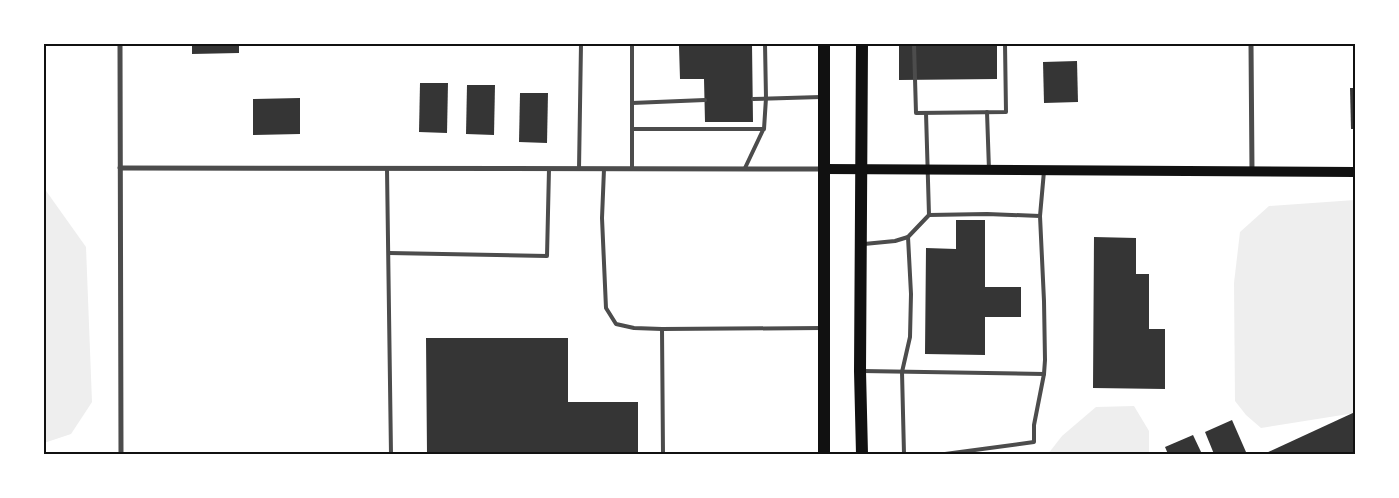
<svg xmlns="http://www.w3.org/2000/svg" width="1399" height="498" viewBox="0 0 1399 498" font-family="'Exo 2',sans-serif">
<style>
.green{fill:#eee}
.building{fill:#353535}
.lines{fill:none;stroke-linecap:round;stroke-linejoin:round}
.service{stroke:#4c4c4c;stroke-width:4}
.minor{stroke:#4c4c4c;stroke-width:5}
.secondary{stroke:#111;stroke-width:10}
.primary{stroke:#111;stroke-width:12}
.neatline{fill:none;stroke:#111;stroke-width:2}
</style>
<rect width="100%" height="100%" fill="#fff"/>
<g class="green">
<polygon points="44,188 86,247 92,402 71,434 44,443"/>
<polygon points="1355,200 1355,413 1261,428 1246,415 1235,401 1234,283 1240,232 1269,206"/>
<polygon points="1134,406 1149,431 1149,454 1048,454 1062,436 1096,407"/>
</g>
<g class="building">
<polygon points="192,44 239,44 239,53 192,54"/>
<polygon points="706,44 752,44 753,122 705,122 704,79 680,79 679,46 706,45"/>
<polygon points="899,44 997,44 997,79 899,80"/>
<polygon points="1077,61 1078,102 1044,103 1043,62"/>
<polygon points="420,83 448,83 447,133 419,132"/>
<polygon points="467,85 495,85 494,135 466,134"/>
<polygon points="1350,88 1355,88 1355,129 1351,129"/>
<polygon points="520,93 548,93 547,143 519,142"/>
<polygon points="300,98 300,134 253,135 253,99"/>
<polygon points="956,220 985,220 985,287 1021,287 1021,317 985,317 985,355 925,354 926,248 956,249"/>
<polygon points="1094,237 1136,238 1136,274 1149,274 1149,329 1165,329 1165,389 1093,388"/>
<polygon points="426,338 568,338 568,402 638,402 638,454 427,454"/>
<polygon points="1355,412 1355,454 1264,454"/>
<polygon points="1232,420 1246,452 1241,454 1214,454 1205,432"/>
<polygon points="1193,435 1202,454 1168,454 1165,447"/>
</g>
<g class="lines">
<g class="service">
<polyline points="914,44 916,113 1006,112 1005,44"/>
<polyline points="753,99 821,97"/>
<polyline points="632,103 705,100"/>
<polyline points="987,112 989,170"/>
<polyline points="926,113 929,215"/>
<polyline points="632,129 764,129 766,98 765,44"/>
<polyline points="745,168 763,130"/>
<polyline points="387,169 391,454"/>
<polyline points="579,169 581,44"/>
<polyline points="604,169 602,218 606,308 616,324 634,328 662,329"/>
<polyline points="632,169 632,44"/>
<polyline points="1040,216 1044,171"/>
<polyline points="864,244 895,241 908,237 929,215 987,214 1040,216 1044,301 1045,360 1044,374 1034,425 1034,442 945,454"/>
<polyline points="389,253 547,256 549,169"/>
<polyline points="862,371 1044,374"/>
<polyline points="663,454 662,329 823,328"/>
<polyline points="904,454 902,372 910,337 911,294 908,237"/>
</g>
<g class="minor">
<polyline points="120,44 121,454"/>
<polyline points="1251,44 1252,171"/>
<polyline points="120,168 823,169"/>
</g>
<polyline class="secondary" points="824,169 1355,172"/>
<g class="primary">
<polyline points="824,44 824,454"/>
<polyline points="862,454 860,371 862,44"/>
</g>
</g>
<rect width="1399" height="498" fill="none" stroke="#ffffff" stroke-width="90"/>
<rect x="45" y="45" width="1309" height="408" class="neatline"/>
</svg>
